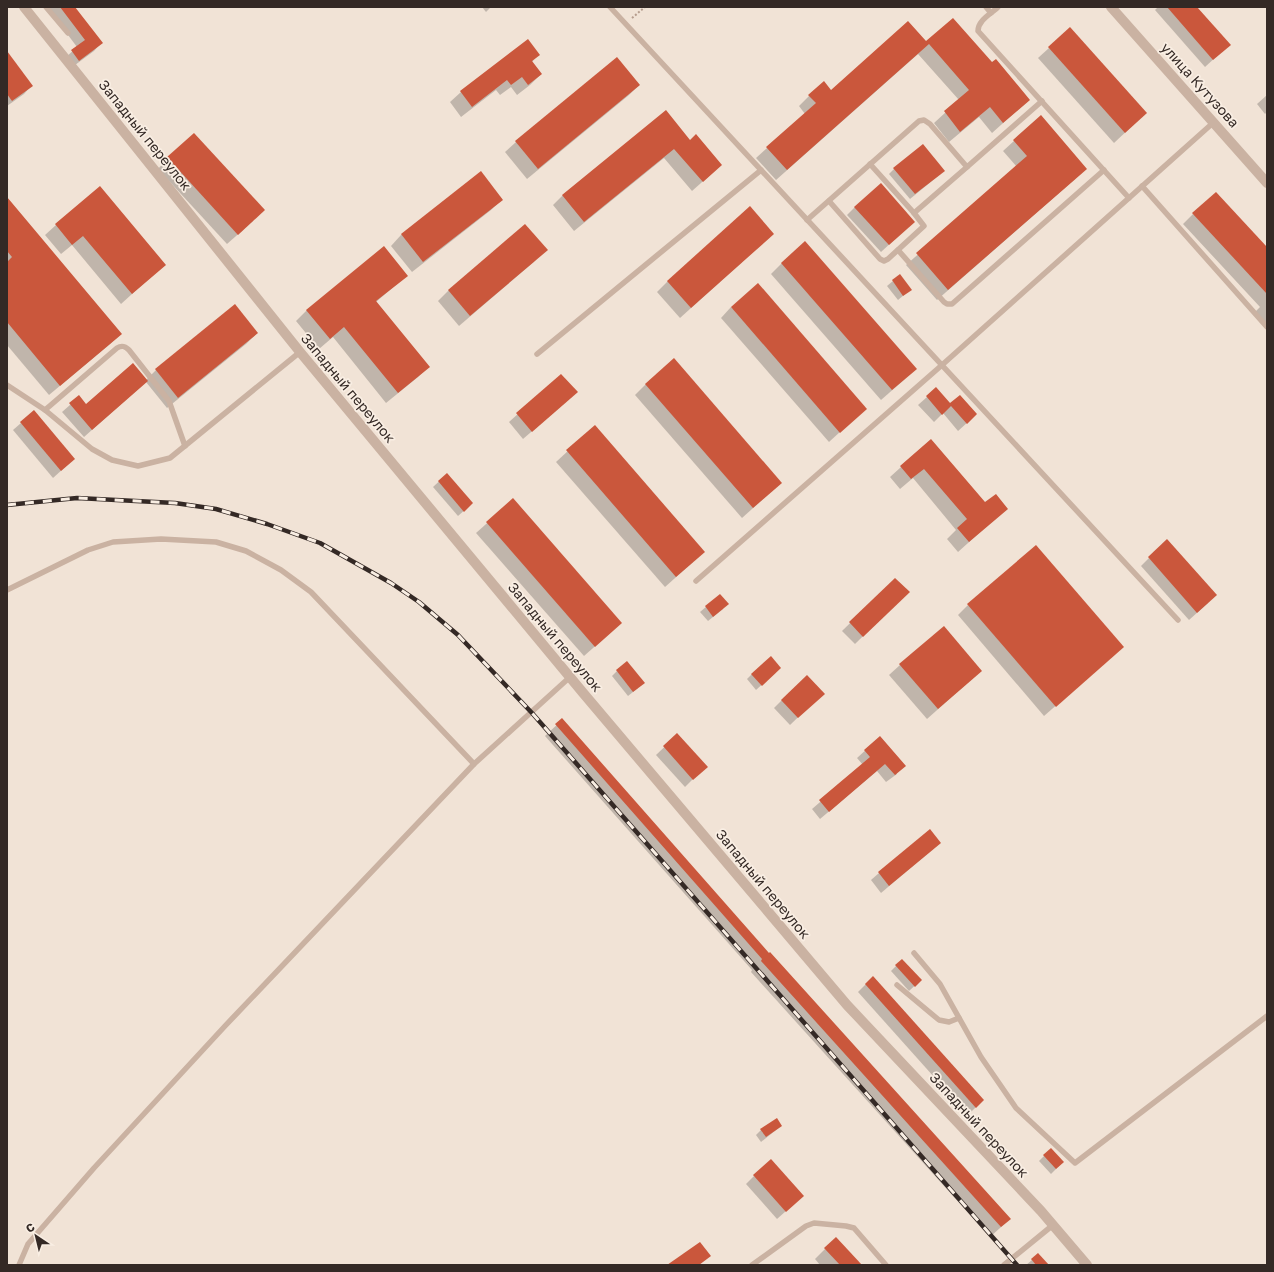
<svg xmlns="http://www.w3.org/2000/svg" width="1274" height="1272" viewBox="0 0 1274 1272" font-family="'Golos Text',sans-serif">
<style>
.shadow{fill:#0003}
.building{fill:#ca573c}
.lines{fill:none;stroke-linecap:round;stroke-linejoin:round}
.path{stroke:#b59c8d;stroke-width:2;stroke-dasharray:2 2;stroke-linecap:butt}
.lane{stroke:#cab2a2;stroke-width:5.5}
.street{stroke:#cab2a2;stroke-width:10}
.rail-casing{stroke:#342925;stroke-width:4.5}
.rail{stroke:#f9eee3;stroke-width:3;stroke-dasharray:9;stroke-linecap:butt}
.labels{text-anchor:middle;stroke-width:3.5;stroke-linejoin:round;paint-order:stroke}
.street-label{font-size:14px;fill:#342925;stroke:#f9eee3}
</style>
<rect width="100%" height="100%" fill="#f1e3d6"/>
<g class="shadow">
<polygon points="47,7 74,7 101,43 94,51 71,68 64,59 77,47"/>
<polygon points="482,7 491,7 486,12"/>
<polygon points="1158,7 1196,7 1229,45 1205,67 1155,10"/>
<polygon points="926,43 992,64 1029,100 992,133 979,117 949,142 934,123 959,100 918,54 776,180 756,158 805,114 799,106 809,96 831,91"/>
<polygon points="1049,48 1146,113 1114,143 1038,58"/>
<polygon points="7,53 31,86 24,94 7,106"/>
<polygon points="538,55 532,62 541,74 530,85 517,95 511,87 500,95 496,90 461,117 450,102 461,92"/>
<polygon points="639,85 629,95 527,179 505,152 516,142"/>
<polygon points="1267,95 1267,112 1265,114 1257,104"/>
<polygon points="666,112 710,175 692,191 664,158 574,231 553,205 563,195"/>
<polygon points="1040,117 1075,179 937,300 906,265 1017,167 1003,151"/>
<polygon points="168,158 253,221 227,244 158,169"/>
<polygon points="894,169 938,176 910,199 889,174"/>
<polygon points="480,173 502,199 491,210 412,272 391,246 401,235"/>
<polygon points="7,199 120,334 110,344 49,395 7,345"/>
<polygon points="855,207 906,229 881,252 847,215"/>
<polygon points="1193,214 1267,249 1267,324 1253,314 1260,307 1183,224"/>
<polygon points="56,225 164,265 121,304 72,245 61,254 45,235"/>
<polygon points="773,234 680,318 657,292 668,281"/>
<polygon points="536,260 459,326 438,301 449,290"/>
<polygon points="782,263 905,379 881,400 771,274"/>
<polygon points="900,275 910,290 898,300 887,286"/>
<polygon points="406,276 376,302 428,367 418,377 386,403 333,337 319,349 296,321 307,310"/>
<polygon points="235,306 257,333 246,344 167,408 146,382 84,437 62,412 79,397 86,406 146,380 156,370"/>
<polygon points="731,307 865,409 829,442 721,318"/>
<polygon points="561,375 568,400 523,439 509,422"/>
<polygon points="646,384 781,483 742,518 635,395"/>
<polygon points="936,389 968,422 958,431 943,413 934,422 918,405"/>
<polygon points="21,423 74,459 53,478 13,430"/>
<polygon points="595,426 693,562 665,587 556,462"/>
<polygon points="931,440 985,504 1007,508 958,552 947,539 956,530 913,478 900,489 890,477"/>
<polygon points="447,474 467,508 458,516 433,487"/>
<polygon points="513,500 610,633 584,656 476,533"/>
<polygon points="1149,558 1208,603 1189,620 1141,566"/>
<polygon points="895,579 908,592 855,644 842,631"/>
<polygon points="720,595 723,609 708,621 700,612"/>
<polygon points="968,605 1123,647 1044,716 958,615"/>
<polygon points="900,665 981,671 927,719 889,675"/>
<polygon points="617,671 638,688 628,696 612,676"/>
<polygon points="775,673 756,690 747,679 752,674"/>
<polygon points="782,700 815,701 790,725 774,708"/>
<polygon points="562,720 769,954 1010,1219 990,1237 751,972 752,970 545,736"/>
<polygon points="677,735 698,774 685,787 656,755"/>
<polygon points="880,737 897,774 886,782 877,771 820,819 812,809 863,765 857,758"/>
<polygon points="940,843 881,893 871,880 879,873"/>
<polygon points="902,960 921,980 909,991 891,971"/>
<polygon points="873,977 983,1100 968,1115 858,992"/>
<polygon points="781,1126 761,1142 756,1135 761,1130"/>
<polygon points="1051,1149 1063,1162 1051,1174 1039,1161"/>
<polygon points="754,1176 795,1203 777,1219 746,1184"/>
<polygon points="825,1249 860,1265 820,1265 815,1259"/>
<polygon points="1038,1254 1048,1265 1026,1265 1032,1260"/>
</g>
<g class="building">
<polygon points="60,7 75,7 103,43 79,61 71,50 85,40"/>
<polygon points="1167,7 1197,7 1231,45 1213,60"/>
<polygon points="953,18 992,62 996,59 1030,100 1003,123 990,107 960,132 944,111 969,90 929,44 787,170 766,147 816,103 808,95 824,81 831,90 908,21 926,41"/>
<polygon points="1070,27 1147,113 1125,133 1048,47"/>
<polygon points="528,39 540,55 532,61 542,74 528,85 522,77 511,85 507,80 472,107 460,91"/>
<polygon points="7,51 33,86 12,101 7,94"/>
<polygon points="617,57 640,85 538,169 515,141"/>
<polygon points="666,110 690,140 696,134 722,165 703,182 674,149 584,222 562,195"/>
<polygon points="1041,115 1087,169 948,290 916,253 1027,156 1013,140"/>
<polygon points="194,133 265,210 238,235 167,157"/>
<polygon points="923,144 945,171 915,194 893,168"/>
<polygon points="481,171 503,200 423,262 401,234"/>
<polygon points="881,183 915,222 889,245 854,207"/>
<polygon points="100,186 166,265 132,294 83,236 72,245 55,224"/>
<polygon points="1216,192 1267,247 1267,294 1192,213"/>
<polygon points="7,197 122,334 60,386 7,322 7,262 12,257 7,251"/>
<polygon points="750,206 774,234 691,308 667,281"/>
<polygon points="525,224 548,250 470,316 448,290"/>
<polygon points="805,241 917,369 892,390 781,263"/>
<polygon points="384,246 408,276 376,301 430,367 398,393 344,327 330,339 306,310"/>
<polygon points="900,274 912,290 903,296 892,280"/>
<polygon points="758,283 867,409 840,433 731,307"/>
<polygon points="235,304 258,333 178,398 155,369"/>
<polygon points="674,358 782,483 753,508 645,384"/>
<polygon points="133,363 148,381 92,430 69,403 79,395 86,404"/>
<polygon points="561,374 578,392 532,432 516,413"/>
<polygon points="936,387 950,403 960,395 977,414 967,424 951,406 942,415 926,396"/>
<polygon points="34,410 75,459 61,471 20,422"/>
<polygon points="595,425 705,552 676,577 566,450"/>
<polygon points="931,439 985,502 996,494 1008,509 969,542 957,528 967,519 924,469 911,479 900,466"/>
<polygon points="447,473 473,503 464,512 438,481"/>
<polygon points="513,498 622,623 595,647 486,522"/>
<polygon points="1167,539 1217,595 1197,613 1148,557"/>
<polygon points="1036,545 1124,647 1056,707 967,604"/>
<polygon points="895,578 910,592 863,637 849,622"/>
<polygon points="720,594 729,604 713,617 705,606"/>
<polygon points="944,626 982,671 938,709 899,664"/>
<polygon points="771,656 781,668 762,686 751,674"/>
<polygon points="627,661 645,683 633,692 616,670"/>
<polygon points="807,675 825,694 798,718 781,700"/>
<polygon points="562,718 769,953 770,952 1011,1219 1001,1227 761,961 762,959 555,724"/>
<polygon points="677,733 708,767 693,780 663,746"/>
<polygon points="880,736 906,766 895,775 885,764 829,812 819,800 870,757 864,750"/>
<polygon points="930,829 941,843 889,886 878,872"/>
<polygon points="902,959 922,980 915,987 895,965"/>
<polygon points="873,976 984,1100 976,1108 865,984"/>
<polygon points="777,1118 782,1126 766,1137 760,1129"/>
<polygon points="1051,1148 1064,1162 1056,1169 1043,1155"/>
<polygon points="771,1159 804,1196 786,1212 753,1175"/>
<polygon points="836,1237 862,1265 840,1265 824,1248"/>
<polygon points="700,1242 711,1256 699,1265 667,1265"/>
<polygon points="1038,1253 1049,1265 1036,1265 1031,1259"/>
</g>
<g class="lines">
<polyline class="path" points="632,18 645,7"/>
<g class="lane">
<polyline points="46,7 68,33"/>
<polyline points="610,7 1178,620"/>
<polyline points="986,7 991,13"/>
<path d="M998 7C991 14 978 20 978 31L1129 198"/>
<polyline points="870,164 914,213 967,167"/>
<polyline points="1142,186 1267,327"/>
<polyline points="829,201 880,259 884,261 888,259 924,226 914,213"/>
<polyline points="807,220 919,121 924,120 930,124 967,167 1042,101"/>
<polyline points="898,250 944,302 947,304 952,304 1104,170"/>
<polyline points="537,354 761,170"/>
<polyline points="7,385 45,410 92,449 112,460 138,466 170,458 300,352"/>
<path d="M45 410 117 348C122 345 125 346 129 350L169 401 185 446"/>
<polyline points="696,581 942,365 1214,122"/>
<polyline points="7,590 88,550 113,542 161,539 216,542 246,551 281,570 311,592 474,764"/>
<polyline points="914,953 940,984 981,1057 1016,1108 1075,1163 1267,1016"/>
<polyline points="897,985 939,1020 949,1022 959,1018"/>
<polyline points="19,1265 28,1244 41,1229 94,1168 225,1026 474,764 570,677"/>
<polyline points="752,1265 806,1226 814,1223 846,1226 854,1228 886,1265"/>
<polyline points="1004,1265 1053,1225"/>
</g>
<g class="street">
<polyline points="24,7 300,352 584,694 847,1005 1041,1211 1087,1265"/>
<polyline points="1111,7 1267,183"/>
</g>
<defs>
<polyline id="rail" points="7,505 77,498 175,503 216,509 267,524 320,543 391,583 419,602 458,635 532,713 1017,1265"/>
</defs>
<use href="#rail" class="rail-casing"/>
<use href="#rail" class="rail"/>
</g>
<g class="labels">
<g class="street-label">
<text transform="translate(1200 85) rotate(48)" y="5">улица Кутузова</text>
<text transform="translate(145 135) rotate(51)" y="5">Западный переулок</text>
<text transform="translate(348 388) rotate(50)" y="5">Западный переулок</text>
<text transform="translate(555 637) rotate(50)" y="5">Западный переулок</text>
<text transform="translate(763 884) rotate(50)" y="5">Западный переулок</text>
<text transform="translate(979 1125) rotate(47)" y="5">Западный переулок</text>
</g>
</g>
<rect width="1274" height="1272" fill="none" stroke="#342925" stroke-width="16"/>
<g transform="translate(36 1236) rotate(325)" stroke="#f9eee3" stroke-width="3" paint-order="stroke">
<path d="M0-3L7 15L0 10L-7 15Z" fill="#342925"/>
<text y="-6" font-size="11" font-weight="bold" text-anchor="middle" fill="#342925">С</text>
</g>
</svg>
